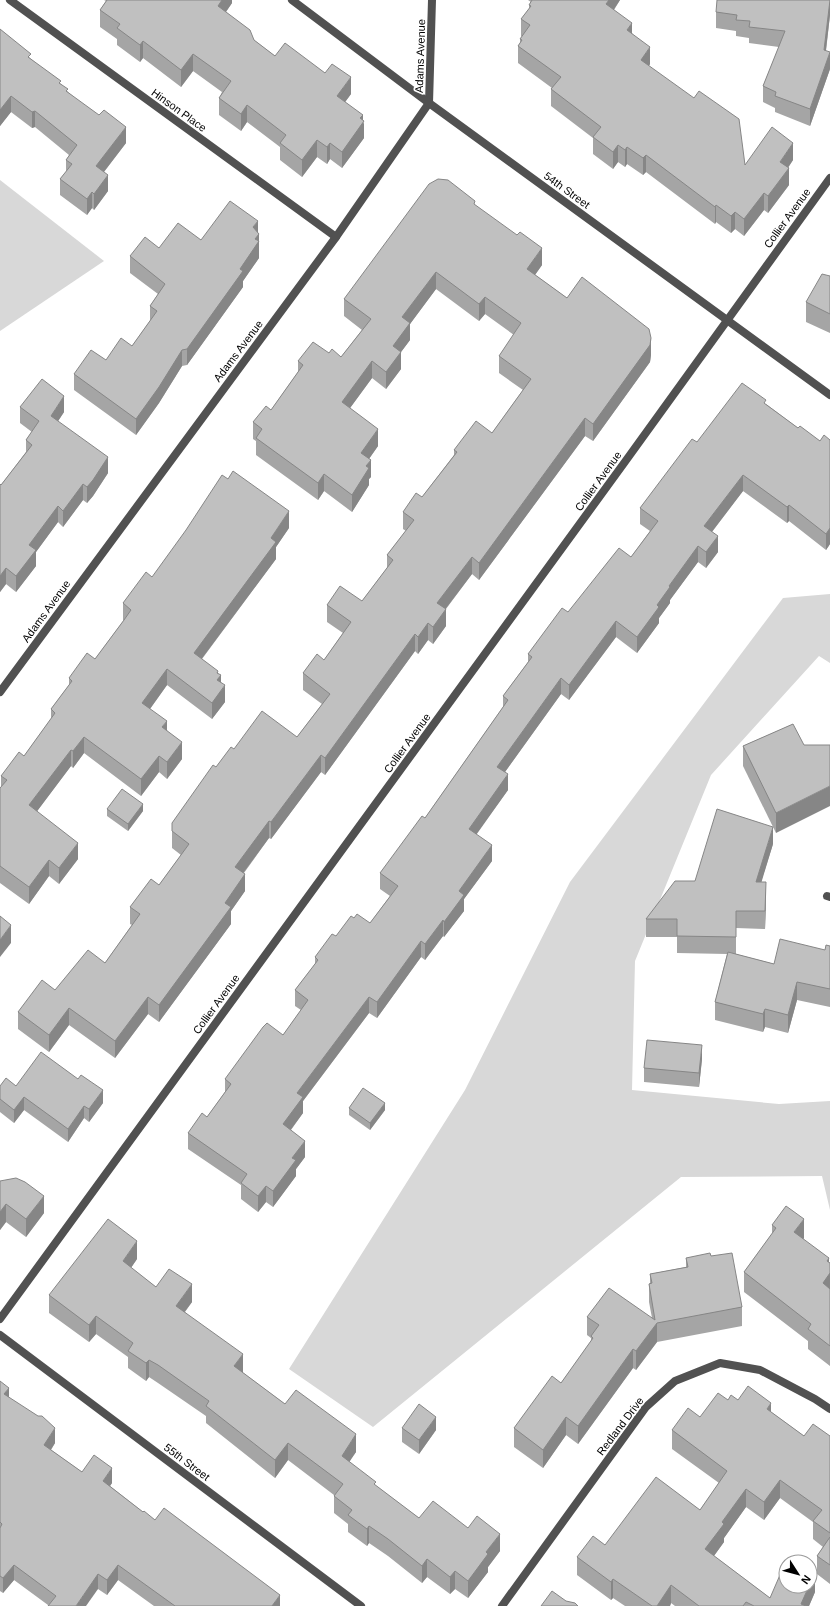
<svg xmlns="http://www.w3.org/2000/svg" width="830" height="1606" viewBox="0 0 830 1606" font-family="Arial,sans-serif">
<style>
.green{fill:#d8d8d8}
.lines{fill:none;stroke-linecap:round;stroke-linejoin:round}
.minor{stroke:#515151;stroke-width:8}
.tertiary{stroke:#515151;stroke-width:8}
.wall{fill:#a5a5a5}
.shaded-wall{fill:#868686}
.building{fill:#c0c0c0;stroke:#868686}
.labels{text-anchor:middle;stroke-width:3.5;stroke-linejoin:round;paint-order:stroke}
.street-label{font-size:11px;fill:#000;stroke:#fff}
</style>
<rect width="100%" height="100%" fill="#fff"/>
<g class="green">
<polygon points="0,180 104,261 0,331"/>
<polygon points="830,594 830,663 819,656 711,775 635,961 632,1090 779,1104 830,1101 830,1210 822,1176 681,1177 373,1427 289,1369 465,1090 570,882 783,598"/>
</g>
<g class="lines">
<g class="minor">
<polyline points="10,0 336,237"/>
<polyline points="0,692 336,237 429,103 432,0"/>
<polyline points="827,896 830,897"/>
<polyline points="0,1319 627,459 830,178"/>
<polyline points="0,1335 361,1606"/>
<polyline points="502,1606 646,1407 675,1381 720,1363 760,1370 815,1399 830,1409"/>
</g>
<polyline class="tertiary" points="292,0 429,103 830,395"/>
</g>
<g class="wall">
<polygon points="104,0 232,0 232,3 226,12 254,40 275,56 351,94 345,102 363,120 364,138 342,168 330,159 327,164 317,157 302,177 280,160 280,147 247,122 241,131 219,115 219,98 222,92 193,71 181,87 143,58 140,62 117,45 117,39 100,27 100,10 106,1"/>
<polygon points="528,0 620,0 614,10 632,33 650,64 649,66 745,165 793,160 788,168 789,185 768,213 764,210 744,236 735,229 731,233 716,222 715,224 646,172 643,175 627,164 625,167 618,162 613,169 593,154 593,138 551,106 551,89 552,88 518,63 518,46 520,43 520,39 522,36 521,36 521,19 529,9 529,5 531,2"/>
<polygon points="830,0 830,15 826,51 830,69 810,126 775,112 775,108 763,102 763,86 779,47 749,43 749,38 736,36 736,31 716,28 716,12"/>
<polygon points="0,29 31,59 61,84 68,92 126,143 104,172 108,191 94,210 92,208 87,215 60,195 60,179 66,172 66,160 69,155 35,127 32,128 11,112 0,126"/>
<polygon points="475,205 542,265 535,275 567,298 651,355 650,362 593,441 585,436 479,580 472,574 446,609 446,626 433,644 428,640 418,654 415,651 325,775 321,772 271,839 269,838 244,873 245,891 231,911 231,924 159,1022 148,1014 115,1058 69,1025 49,1052 18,1029 18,1012 55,990 105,963 132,925 130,924 130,907 159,885 181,855 172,848 172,823 216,767 234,749 297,737 322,704 303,690 303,673 324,660 343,633 327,622 327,605 362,601 387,568 387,555 406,531 403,529 403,512 422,497 454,455 454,450 492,433 523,390 499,373 499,356 514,335 485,314 479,321 436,289 410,324 410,340 401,352 401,369 386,389 372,378 350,408 378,446 369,459 371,477 369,479 369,485 352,512 324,491 318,500 256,455 256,441 253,439 253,422 271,410 298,372 298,361 329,353 341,357 362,330 344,316 344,299"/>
<polygon points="258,233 259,241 259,258 243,281 243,287 187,365 182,366 159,403 136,435 74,390 74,374 106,360 132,346 150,321 150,306 158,294 130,273 130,256 159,248 201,240"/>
<polygon points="830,276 830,333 806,322 806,302"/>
<polygon points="766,404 798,428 820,441 830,440 830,544 826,550 789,521 787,523 743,491 712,532 718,552 706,568 698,562 670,600 670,603 659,618 659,623 637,653 616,637 569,700 561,694 505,772 508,790 476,834 492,861 464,899 464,911 444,937 443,936 425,960 421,957 377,1018 369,1013 303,1101 303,1113 291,1130 305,1157 296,1169 296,1176 273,1207 266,1202 258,1212 241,1199 241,1185 188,1149 188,1133 207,1117 225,1092 225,1079 283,1035 301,1010 295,1006 295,990 315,964 315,957 354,918 370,923 390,896 380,889 380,873 425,818 503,707 503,696 528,662 528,654 568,612 631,557 650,531 640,524 640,508 697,442"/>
<polygon points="20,407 64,412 58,421 108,473 93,496 87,503 83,500 63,527 58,522 36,552 36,566 16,592 6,584 0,592 0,484 1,485 26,452 26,440 32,432 20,423"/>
<polygon points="289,528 276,547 276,559 202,659 218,673 221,682 225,702 212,719 167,685 150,709 167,730 182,759 167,779 159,772 141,796 84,753 73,768 71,766 37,811 78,859 59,884 49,876 29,904 0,883 0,788 1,787 1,776 24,756 51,719 51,709 69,685 69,678 95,659 124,620 123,620 123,603 152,577"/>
<polygon points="793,724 776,833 743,766 743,746"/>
<polygon points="107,809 143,811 128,831 107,816"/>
<polygon points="773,844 761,882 766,900 765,929 736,928 736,954 774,964 825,950 830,946 830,1007 797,1000 788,1033 765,1027 763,1032 715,1020 715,1002 727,954 677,953 677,937 646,937 646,919 695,881"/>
<polygon points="702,1059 699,1087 644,1082 644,1068"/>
<polygon points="0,1086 16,1086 103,1103 89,1122 84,1118 68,1142 24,1110 14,1123 0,1112"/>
<polygon points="349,1108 385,1110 370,1130 349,1115"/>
<polygon points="0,1181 44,1213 26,1237 6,1222 0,1230"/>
<polygon points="772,1225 804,1238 803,1239 830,1263 830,1366 808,1349 808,1341 744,1292 744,1272 772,1234"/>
<polygon points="711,1256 742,1307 742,1326 657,1342 636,1370 633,1368 578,1444 566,1435 543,1468 514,1447 514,1428 561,1383 591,1342 591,1338 587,1335 587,1317 652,1318 649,1302 649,1284 650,1283 650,1274 686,1267 686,1258"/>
<polygon points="137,1259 131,1268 156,1287 192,1302 185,1312 243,1372 242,1372 285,1404 356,1452 349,1461 376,1486 419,1518 468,1528 500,1551 488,1567 488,1572 468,1598 455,1589 450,1594 427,1577 422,1583 388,1556 369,1543 367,1546 348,1532 348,1524 334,1513 334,1495 288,1460 275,1478 206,1423 206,1416 158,1383 149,1377 146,1381 128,1368 128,1357 96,1334 89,1342 49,1313 49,1295"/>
<polygon points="0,1381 9,1397 55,1443 51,1450 82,1472 112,1483 110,1486 143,1512 155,1520 280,1606 154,1606 118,1580 107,1595 98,1589 48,1605 14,1580 3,1593 0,1591"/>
<polygon points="728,1400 738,1400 771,1412 804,1436 830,1436 830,1584 817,1574 817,1556 823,1547 813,1539 813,1522 780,1498 764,1520 746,1507 724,1538 724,1542 714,1556 770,1598 815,1592 809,1606 675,1606 671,1603 670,1606 625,1606 613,1598 611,1600 577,1575 577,1557 605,1545 700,1510 719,1483 672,1449 672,1430 700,1417"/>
<polygon points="402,1428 436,1430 419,1454 402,1442"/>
</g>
<g class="shaded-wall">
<polygon points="222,0 232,0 232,3 218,23 218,6"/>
<polygon points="609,0 620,0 606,21 606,4"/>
<polygon points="830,0 830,15 824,66 824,50"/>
<polygon points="632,23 632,40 627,30"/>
<polygon points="143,41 143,58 140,62 140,45"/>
<polygon points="650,47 650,64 641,77 641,60"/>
<polygon points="830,52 830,69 810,126 810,109"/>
<polygon points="193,54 193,71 181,87 181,70"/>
<polygon points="351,77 351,94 337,113 337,96"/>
<polygon points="11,96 11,112 0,126 0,110"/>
<polygon points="247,105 247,122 241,131 241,114"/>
<polygon points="35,111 35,127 32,128 32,112"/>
<polygon points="363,115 363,124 364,121 364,138 342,168 342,152 360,118"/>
<polygon points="126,127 126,143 96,182 96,166"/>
<polygon points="317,140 317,157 302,177 302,160"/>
<polygon points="330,143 330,159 327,164 327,147"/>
<polygon points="793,143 793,160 780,179 780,162"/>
<polygon points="618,145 618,162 613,169 613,152"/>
<polygon points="627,147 627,164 625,167 625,150"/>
<polygon points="646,155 646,172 643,175 643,158"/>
<polygon points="789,168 789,185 768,213 768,196"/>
<polygon points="108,175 108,191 94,210 94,194"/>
<polygon points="92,192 92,208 87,215 87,199"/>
<polygon points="764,193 764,210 744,236 744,219"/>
<polygon points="716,205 716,222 715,224 715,207"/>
<polygon points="735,212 735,229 731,233 731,216"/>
<polygon points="258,221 258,235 259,234 259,242 259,241 259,258 243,281 243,287 187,365 187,349 240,269 253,227"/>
<polygon points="542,248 542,265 527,286 527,269"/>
<polygon points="436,272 436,289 410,324 410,340 401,352 401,369 386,389 386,372 402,317"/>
<polygon points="485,297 485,314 479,321 479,304"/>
<polygon points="651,338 651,355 650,362 593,441 593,424"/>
<polygon points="182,350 182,366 159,403 136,435 136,419"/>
<polygon points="372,361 372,378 342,419 342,402"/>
<polygon points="64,396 64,412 51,432 51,416"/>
<polygon points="585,418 585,436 479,580 479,563"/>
<polygon points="378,429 378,446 361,470 361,453"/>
<polygon points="108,457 108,473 93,496 87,503 87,487"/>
<polygon points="371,460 371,477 369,479 369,485 352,512 352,495 366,466"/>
<polygon points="324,474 324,491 318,500 318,483"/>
<polygon points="743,475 743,491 704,542 704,526"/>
<polygon points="83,484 83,500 63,527 63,511"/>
<polygon points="789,505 789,521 787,523 787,507"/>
<polygon points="58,506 58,522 36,552 36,566 16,592 16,576 29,545"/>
<polygon points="289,511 289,528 276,547 276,559 194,669 194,653"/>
<polygon points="830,528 830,544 826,550 826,534"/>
<polygon points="718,536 718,552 706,568 706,552"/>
<polygon points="698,546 698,562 670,600 670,603 659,618 659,623 637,653 637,637 669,586"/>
<polygon points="472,557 472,574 437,620 437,603"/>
<polygon points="6,568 6,584 0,592 0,576"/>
<polygon points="446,609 446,626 433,644 433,627"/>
<polygon points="616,621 616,637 569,700 569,685"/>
<polygon points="428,623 428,640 418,654 418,637"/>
<polygon points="415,634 415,651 325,775 325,758"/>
<polygon points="167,669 167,685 142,720 142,703"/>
<polygon points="218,671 218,678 221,675 221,691 225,685 225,702 212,719 212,703 217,673"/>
<polygon points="561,678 561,694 497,783 497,767"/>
<polygon points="167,721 167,738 162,727"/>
<polygon points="84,737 84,753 73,768 73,751"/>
<polygon points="182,742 182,759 167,779 167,762"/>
<polygon points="71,750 71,766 29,822 29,805"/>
<polygon points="321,755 321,772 271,839 271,822"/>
<polygon points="159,756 159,772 141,796 141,779"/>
<polygon points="508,774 508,790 469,845 469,829"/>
<polygon points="830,786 830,806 776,833 776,813"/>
<polygon points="143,804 143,811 128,831 128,824"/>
<polygon points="269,821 269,838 235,884 235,867"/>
<polygon points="773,827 773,844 756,900 756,882"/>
<polygon points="78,843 78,859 59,884 59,868"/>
<polygon points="492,845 492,861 464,899 464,911 444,937 444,922 459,891"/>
<polygon points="49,860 49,876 29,904 29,887"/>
<polygon points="245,874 245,891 231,911 231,924 159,1022 159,1005 225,903"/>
<polygon points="766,882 766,900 765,929 765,911"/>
<polygon points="443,920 443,936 425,960 425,944"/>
<polygon points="11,925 11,943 0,957 0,940"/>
<polygon points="421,941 421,957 377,1018 377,1002"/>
<polygon points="797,982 797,1000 788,1033 788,1015"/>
<polygon points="148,997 148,1014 115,1058 115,1041"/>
<polygon points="369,997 369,1013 303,1101 303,1113 283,1140 283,1124 297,1093"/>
<polygon points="69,1008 69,1025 49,1052 49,1035"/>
<polygon points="765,1009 765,1027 763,1032 763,1014"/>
<polygon points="702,1045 702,1059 699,1087 699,1073"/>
<polygon points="103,1090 103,1103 89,1122 89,1109"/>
<polygon points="24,1097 24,1110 14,1123 14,1110"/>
<polygon points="385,1103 385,1110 370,1130 370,1123"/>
<polygon points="84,1106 84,1118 68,1142 68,1129"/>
<polygon points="305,1141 305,1157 296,1169 296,1176 273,1207 273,1191 292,1158"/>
<polygon points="266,1186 266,1202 258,1212 258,1196"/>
<polygon points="44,1196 44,1213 26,1237 26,1219"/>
<polygon points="6,1204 6,1222 0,1230 0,1212"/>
<polygon points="804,1219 804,1238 794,1252 794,1232"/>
<polygon points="137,1241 137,1259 123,1279 123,1261"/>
<polygon points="829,1258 829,1274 830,1273 830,1292 823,1283 827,1261"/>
<polygon points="192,1284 192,1302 176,1323 176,1306"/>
<polygon points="96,1316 96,1334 89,1342 89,1325"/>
<polygon points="657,1323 657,1342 636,1370 636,1351"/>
<polygon points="633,1349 633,1368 578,1444 578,1426"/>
<polygon points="243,1354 243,1372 234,1384 234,1366"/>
<polygon points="149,1360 149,1377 146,1381 146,1363"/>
<polygon points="9,1388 9,1403 4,1394"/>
<polygon points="771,1403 771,1422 767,1409"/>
<polygon points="436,1417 436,1430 419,1454 419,1440"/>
<polygon points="566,1417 566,1435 543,1468 543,1450"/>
<polygon points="55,1428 55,1443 44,1460 44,1445"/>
<polygon points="356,1434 356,1452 342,1473 342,1456"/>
<polygon points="288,1443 288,1460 275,1478 275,1460"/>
<polygon points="112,1468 112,1483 103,1496 103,1481"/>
<polygon points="780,1480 780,1498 764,1520 764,1502"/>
<polygon points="746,1489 746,1507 724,1538 724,1542 705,1568 705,1549 722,1522"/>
<polygon points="369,1526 369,1543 367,1546 367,1529"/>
<polygon points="500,1534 500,1551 488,1567 488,1572 468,1598 468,1581 486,1552"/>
<polygon points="427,1559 427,1577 422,1583 422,1566"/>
<polygon points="14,1565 14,1580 3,1593 3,1578"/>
<polygon points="118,1565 118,1580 107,1595 107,1580"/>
<polygon points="455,1571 455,1589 450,1594 450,1577"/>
<polygon points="815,1573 815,1592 809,1606 801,1606 801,1604 809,1586 810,1586 810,1584"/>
<polygon points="98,1574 98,1589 86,1606 76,1606"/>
<polygon points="613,1579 613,1598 611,1600 611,1582"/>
<polygon points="671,1585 671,1603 670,1606 657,1606"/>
<polygon points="280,1595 280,1606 272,1606"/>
</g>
<g class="building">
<polygon points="107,0 222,0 218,6 250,30 254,40 275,56 285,43 325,73 332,64 351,77 337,96 363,115 360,118 364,121 342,152 330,143 327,147 317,140 302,160 280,143 286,135 247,105 241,114 219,98 231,81 193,54 181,70 143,41 140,45 117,28 120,24 100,10"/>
<polygon points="532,0 609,0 606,4 632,23 627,30 650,47 641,60 694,98 699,91 739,119 745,165 772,127 793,143 780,162 789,168 768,196 764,193 744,219 735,212 731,216 716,205 715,207 646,155 643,158 627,147 625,150 618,145 613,152 593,137 601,127 551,89 561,77 518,46 522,40 520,39 530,25 521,19 531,6 529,5"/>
<polygon points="717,0 830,0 824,50 830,52 810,109 775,96 776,92 763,86 785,31 749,27 750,21 736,20 737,15 716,12"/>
<polygon points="0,29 31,54 28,57 61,81 59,83 68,89 66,91 99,115 104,110 126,127 96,166 108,175 94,194 92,192 87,199 60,179 72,164 66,160 77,145 35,111 32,112 11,96 0,110"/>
<polygon points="438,179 448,180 475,201 474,204 517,235 520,232 542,248 527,269 567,298 582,277 649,329 651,338 650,345 593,424 585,418 479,563 472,557 437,603 446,609 433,627 428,623 418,637 415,634 325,758 321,755 271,822 269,821 235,867 245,874 225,903 231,907 159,1005 148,997 115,1041 69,1008 49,1035 18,1012 42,980 55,990 88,950 105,963 140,914 130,907 151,879 159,885 189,844 172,831 172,823 213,765 216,767 231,747 234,749 262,711 297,737 330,694 303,673 317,654 324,660 351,622 327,605 340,586 362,601 393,560 387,555 414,520 403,512 416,493 422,497 457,452 454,450 476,421 492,433 531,379 499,356 521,323 485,297 479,304 436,272 402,317 410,323 393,346 401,352 386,372 372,361 342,402 378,429 361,453 371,460 366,466 369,468 352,495 324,474 318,483 256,438 262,429 253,422 266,406 271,410 303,365 298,361 313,342 329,353 332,349 341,357 371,319 344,299 429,184"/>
<polygon points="230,201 258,221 253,227 259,234 255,239 259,241 240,269 243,271 187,349 182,350 159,387 136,419 74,374 91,350 106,360 121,338 132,346 157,311 150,306 165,284 130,256 145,237 159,248 178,223 201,240"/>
<polygon points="822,274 830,276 830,314 806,302"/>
<polygon points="42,379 64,396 51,416 108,457 93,480 87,487 83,484 63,511 58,506 29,545 36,550 16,576 6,568 0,576 0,484 1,485 32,445 26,440 39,421 20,407"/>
<polygon points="742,383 766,400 764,403 798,428 800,426 820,441 824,435 830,440 830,528 826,534 789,505 787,507 743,475 704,526 718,536 706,552 698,546 669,586 670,587 657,605 659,607 637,637 616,621 569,685 561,678 497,767 508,774 469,829 492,845 459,891 464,895 444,922 443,920 425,944 421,941 377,1002 369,997 297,1093 303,1097 283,1124 305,1141 292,1158 296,1160 273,1191 266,1186 258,1196 241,1183 247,1174 188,1133 202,1113 207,1117 231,1084 225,1079 263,1027 267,1023 283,1035 308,1000 295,990 318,960 315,957 332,934 336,936 351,916 354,918 357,914 370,923 398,886 380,873 422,816 425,818 508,700 503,696 532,657 528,654 562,608 568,612 619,548 631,557 658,521 640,508 692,439 697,442"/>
<polygon points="233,471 289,511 271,538 276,542 194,653 218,671 217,673 221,675 217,680 225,685 212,703 167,669 142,703 167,721 162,727 182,742 167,762 159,756 141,779 84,737 73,751 71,750 29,805 78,843 59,868 49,860 29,887 0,866 0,788 7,780 1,776 19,752 24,756 55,713 51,709 72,681 69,678 87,653 95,659 124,620 131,610 123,603 146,572 152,577 186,530 222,475 228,479"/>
<polygon points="793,724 804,745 830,745 830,786 776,813 743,746"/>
<polygon points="122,789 143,804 128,824 107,809"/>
<polygon points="717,809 773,827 756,882 766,882 765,911 736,911 736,937 677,936 677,919 646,919 675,881 695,881"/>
<polygon points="0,916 11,925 0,940"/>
<polygon points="780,939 825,950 826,945 830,946 830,989 797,982 788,1015 765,1009 763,1014 715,1002 728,952 774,964"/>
<polygon points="647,1040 702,1045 699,1073 644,1068"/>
<polygon points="41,1052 78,1079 81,1075 103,1090 89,1109 84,1106 68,1129 24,1097 14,1110 0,1099 0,1086 6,1078 16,1086"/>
<polygon points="363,1088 385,1103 370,1123 349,1108"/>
<polygon points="16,1178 25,1182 44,1196 26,1219 6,1204 0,1212 0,1181"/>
<polygon points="786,1206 804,1219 794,1232 829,1258 827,1261 830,1263 830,1273 823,1283 830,1289 830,1346 808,1329 811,1324 744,1272 776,1228 772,1225"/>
<polygon points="108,1219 137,1241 123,1261 156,1287 169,1269 192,1284 176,1306 243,1354 234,1366 285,1404 296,1390 356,1434 342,1456 376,1482 374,1484 419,1518 433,1501 468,1528 477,1516 500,1534 486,1552 488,1554 468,1581 455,1571 450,1577 427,1559 422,1566 388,1539 369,1526 367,1529 348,1515 352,1510 334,1496 343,1484 288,1443 275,1460 206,1406 209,1401 158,1365 149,1360 146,1363 128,1351 133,1343 96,1316 89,1325 49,1295"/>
<polygon points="710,1253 711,1256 732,1253 742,1307 657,1323 636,1351 633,1349 578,1426 566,1417 543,1450 514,1428 552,1376 561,1383 593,1338 591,1336 599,1325 587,1317 609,1288 655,1320 649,1284 652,1283 650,1274 688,1267 686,1258"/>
<polygon points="0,1381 9,1388 4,1394 38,1416 42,1416 55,1428 44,1445 82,1472 94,1455 112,1468 103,1481 143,1512 144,1511 155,1520 164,1508 280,1595 272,1606 175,1606 118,1565 107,1580 98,1574 76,1606 48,1606 56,1596 14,1565 3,1578 0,1576 0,1528 2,1524 0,1522"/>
<polygon points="748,1386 771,1403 767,1409 804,1436 813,1424 830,1436 830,1533 813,1521 822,1510 780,1480 764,1502 746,1489 722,1522 724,1524 705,1549 770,1598 786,1561 789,1562 786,1562 786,1586 809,1586 801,1604 806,1606 754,1606 746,1602 743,1606 699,1606 671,1585 657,1606 652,1606 613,1579 611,1582 577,1557 593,1536 605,1545 656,1477 700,1510 727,1471 672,1430 688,1408 700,1417 718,1393 728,1400 731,1395 738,1400"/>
<polygon points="419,1404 436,1417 419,1440 402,1428"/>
<polygon points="830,1537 830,1565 817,1556"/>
<polygon points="810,1571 815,1573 810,1584"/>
<polygon points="552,1591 566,1601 575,1603 578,1606 541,1606"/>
</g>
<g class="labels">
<g class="street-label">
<text transform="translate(420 56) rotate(-88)" y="4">Adams Avenue</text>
<text transform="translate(179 110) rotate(36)" y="4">Hinson Place</text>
<text transform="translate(567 190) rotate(36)" y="4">54th Street</text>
<text transform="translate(787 218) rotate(-54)" y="4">Collier Avenue</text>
<text transform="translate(238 351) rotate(-53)" y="4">Adams Avenue</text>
<text transform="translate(598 481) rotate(-54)" y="4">Collier Avenue</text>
<text transform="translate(46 611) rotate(-54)" y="4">Adams Avenue</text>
<text transform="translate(407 743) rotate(-54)" y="4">Collier Avenue</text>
<text transform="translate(216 1004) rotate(-54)" y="4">Collier Avenue</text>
<text transform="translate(620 1426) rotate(-53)" y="4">Redland Drive</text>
<text transform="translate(187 1462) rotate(37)" y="4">55th Street</text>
</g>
</g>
<g transform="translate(798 1574) rotate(126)"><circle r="19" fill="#ffffff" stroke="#999999"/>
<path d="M0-3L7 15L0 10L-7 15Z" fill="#000000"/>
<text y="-6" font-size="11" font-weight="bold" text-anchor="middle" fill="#000000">N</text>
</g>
</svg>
